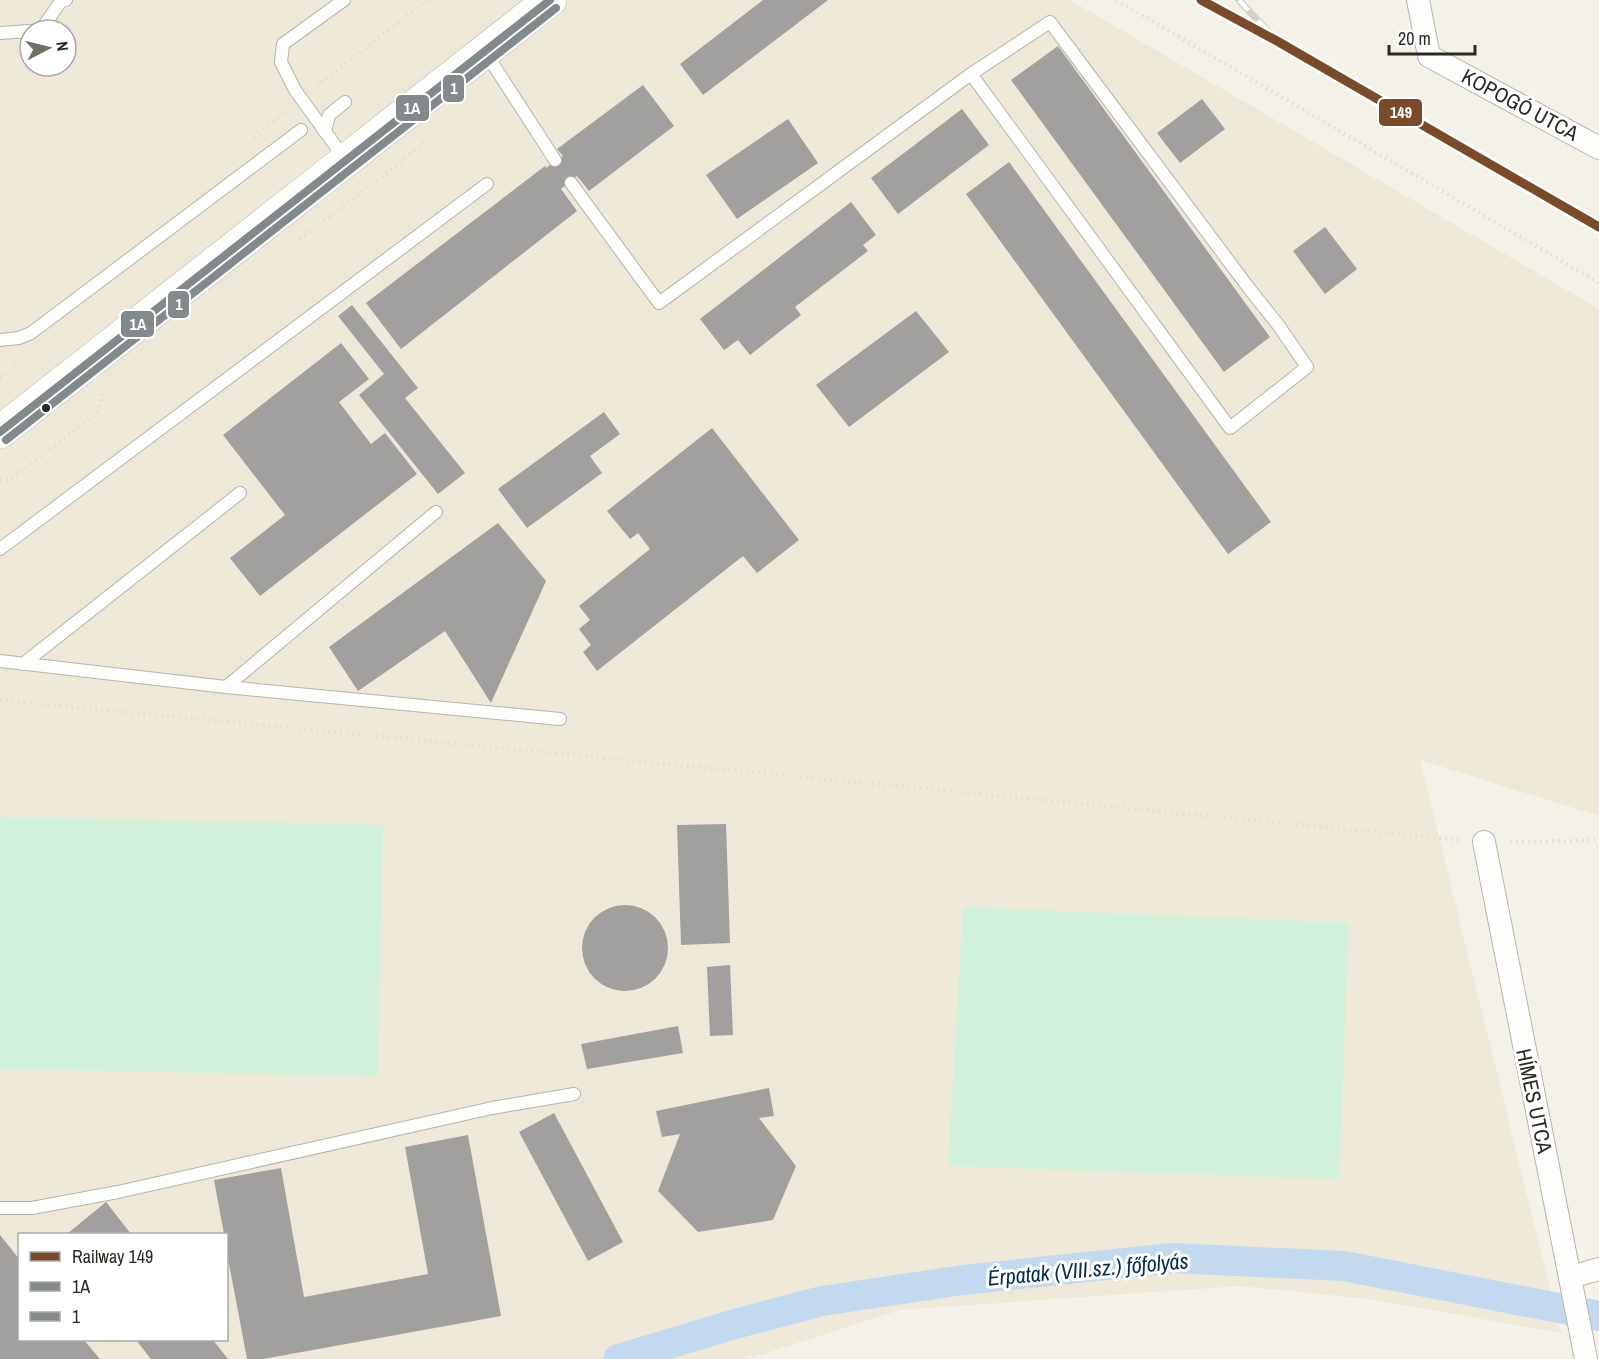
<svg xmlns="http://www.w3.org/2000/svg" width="1599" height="1359" viewBox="0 0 1599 1359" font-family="'Archivo Narrow',sans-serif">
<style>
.built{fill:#ede8d8;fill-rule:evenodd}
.green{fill:#cff1dc}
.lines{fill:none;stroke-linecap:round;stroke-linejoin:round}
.canal{stroke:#c3d9f0;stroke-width:30}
.building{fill:#a2a09f}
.lane-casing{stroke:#b6b4ae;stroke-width:14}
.street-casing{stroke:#b6b4ae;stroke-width:24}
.primary-casing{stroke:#b6b4ae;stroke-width:34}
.path{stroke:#dfdedb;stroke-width:4;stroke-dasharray:1.5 4.5;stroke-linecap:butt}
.lane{stroke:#fdfdfc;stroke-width:12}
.street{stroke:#fdfdfc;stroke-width:22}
.primary{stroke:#fdfdfc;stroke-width:33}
.rail-casing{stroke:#d0d0ce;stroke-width:7}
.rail{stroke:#fff;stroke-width:4.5;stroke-dasharray:14;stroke-linecap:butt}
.bus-1-casing{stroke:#fff;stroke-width:12}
.bus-2-casing{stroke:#fff;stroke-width:12}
.bus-1{stroke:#838a8b;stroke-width:8}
.bus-2{stroke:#838a8b;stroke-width:8}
.rail-1-casing{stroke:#fff;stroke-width:14}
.rail-1{stroke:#7a4b2a;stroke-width:9}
.bus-dot{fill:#2a2923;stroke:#fff;stroke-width:2}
.labels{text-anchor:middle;stroke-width:6;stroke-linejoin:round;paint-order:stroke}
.street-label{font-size:21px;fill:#2a2923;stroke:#fff}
.water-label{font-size:22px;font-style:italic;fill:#032c51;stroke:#fff}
.line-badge{stroke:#fff;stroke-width:2}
.badge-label{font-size:16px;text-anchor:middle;font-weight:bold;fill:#fff}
</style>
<rect width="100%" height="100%" fill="#f4f1e9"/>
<path class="built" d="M0 0H1070L1599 309V816L1420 760 1561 1333 1369 1299 1240 1286 900 1310 748 1359H0ZM30 30H66V66H30ZM20 1234H226V1340H20Z"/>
<g class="green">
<polygon points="0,817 383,825 378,1076 0,1069"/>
<polygon points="963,907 1349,923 1339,1179 948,1166"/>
</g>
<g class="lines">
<polyline class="canal" points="618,1359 735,1324 822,1301 963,1280 1172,1258 1344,1266 1599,1316"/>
</g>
<g class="building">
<polygon points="763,0 828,0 703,95 680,64"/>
<polygon points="1058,46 1270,337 1224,372 1011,80"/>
<polygon points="643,85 674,126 589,191 577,176 561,189 577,211 401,349 366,303 545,166 546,168 563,156 557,149"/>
<polygon points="1202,99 1225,129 1180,163 1157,133"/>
<polygon points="962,109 989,145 898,214 871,178"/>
<polygon points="788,119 818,163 737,219 706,175"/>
<polygon points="1009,162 1271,522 1228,554 966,194"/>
<polygon points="851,202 876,235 863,245 868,251 795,307 801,315 750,355 738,340 724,350 700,319"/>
<polygon points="1325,227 1357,269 1325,294 1293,251"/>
<polygon points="352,305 418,388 405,398 465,473 438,494 359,395 384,374 338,316"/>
<polygon points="916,311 949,352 849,427 816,385"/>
<polygon points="341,343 369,379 339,402 371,444 385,433 417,474 260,596 230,558 285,515 223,435"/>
<polygon points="604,412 620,434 590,456 602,473 527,528 498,489"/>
<polygon points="712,428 799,540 757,573 743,556 597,671 583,652 591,645 579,629 590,620 579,606 650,549 638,533 630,539 607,511"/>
<polygon points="498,523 546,581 491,703 445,631 358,691 329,647"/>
<polygon points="726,824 730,943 681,945 677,825"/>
<circle cx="625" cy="948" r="43"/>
<polygon points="730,965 733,1035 710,1036 707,967"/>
<polygon points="678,1026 683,1053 587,1069 581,1044"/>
<polygon points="769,1088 774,1116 759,1118 796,1166 773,1220 698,1232 658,1191 680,1134 662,1137 656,1111"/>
<polygon points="554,1113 623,1242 588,1261 519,1132"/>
<polygon points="468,1135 501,1316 263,1359 247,1359 226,1248 226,1234 224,1234 214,1180 281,1168 304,1297 428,1274 405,1147"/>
<polygon points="106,1202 131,1234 67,1234"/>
<polygon points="0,1235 20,1260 20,1340 84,1340 100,1359 0,1359"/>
<polygon points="136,1340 213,1340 228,1359 151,1359"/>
</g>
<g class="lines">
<defs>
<g id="lane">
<polyline points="344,0 283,44 281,62 295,90 345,159"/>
<polyline points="41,30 61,1 66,0"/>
<polyline points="0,33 30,31"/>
<polyline points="485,52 555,160"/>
<polyline points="325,132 329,115 345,102"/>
<polyline points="571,183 659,303 971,74 1230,428 1307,367 1279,326 1248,287 1050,22 971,74"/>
<polyline points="0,340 19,338 31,333 301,130"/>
<polyline points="0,549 487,184"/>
<polyline points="0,661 226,687 560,719"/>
<polyline points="23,664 240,493"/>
<polyline points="226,687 436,512"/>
<polyline points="0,1208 32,1208 118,1192 492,1108 574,1094"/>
</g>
<g id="street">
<polyline points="1418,0 1429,56 1599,148"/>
<polyline points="1484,842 1586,1359"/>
<polyline points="1570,1277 1599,1269"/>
</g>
<polyline id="primary" points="0,432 550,0"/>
</defs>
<use href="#lane" class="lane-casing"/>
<use href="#street" class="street-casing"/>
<use href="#primary" class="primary-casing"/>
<g class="path">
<polyline points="1116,0 1599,283"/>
<polyline points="317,86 427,0"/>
<polyline points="254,137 285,112"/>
<polyline points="300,239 388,172 427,140"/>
<polyline points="0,378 13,369 16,359"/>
<polyline points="0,480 10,480 97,413 103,391"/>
<polyline points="0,700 1460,840"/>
<polyline points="1510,842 1599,840"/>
</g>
<use href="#lane" class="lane"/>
<use href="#street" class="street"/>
<use href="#primary" class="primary"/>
<defs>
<polyline id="rail" points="1239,0 1277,41"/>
</defs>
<use href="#rail" class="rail-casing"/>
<use href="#rail" class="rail"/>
<defs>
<polyline id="bus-1" points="0,432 550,0"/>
<polyline id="bus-2" points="6,440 556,8"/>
</defs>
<use href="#bus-1" class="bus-1-casing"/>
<use href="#bus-2" class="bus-2-casing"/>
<use href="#bus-1" class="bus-1"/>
<use href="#bus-2" class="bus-2"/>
<defs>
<polyline id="rail-1" points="1201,0 1277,41 1599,227"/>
</defs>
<use href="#rail-1" class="rail-1-casing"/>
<use href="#rail-1" class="rail-1"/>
</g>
<circle class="bus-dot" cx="46" cy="408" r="5"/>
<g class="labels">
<g class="street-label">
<text transform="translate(1520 105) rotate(28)" y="7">KOPOGÓ UTCA</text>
<text transform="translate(1534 1101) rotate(78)" y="7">HÍMES UTCA</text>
</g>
<g class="water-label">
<text transform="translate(1088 1269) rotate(-5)" y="8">Érpatak (VIII.sz.) főfolyás</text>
</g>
</g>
<g class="line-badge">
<rect x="442" y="74" width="23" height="29" rx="6" fill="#838a8b"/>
<rect x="395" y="94" width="35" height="28" rx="6" fill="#838a8b"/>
<rect x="1378" y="98" width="45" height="29" rx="6" fill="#7a4b2a"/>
<rect x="167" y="290" width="23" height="29" rx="6" fill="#838a8b"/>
<rect x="120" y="310" width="35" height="28" rx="6" fill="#838a8b"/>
</g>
<g class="badge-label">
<text x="454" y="94">1</text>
<text x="412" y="114">1A</text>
<text x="1401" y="118">149</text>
<text x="179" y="310">1</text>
<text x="138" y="330">1A</text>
</g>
<rect x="18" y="1233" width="210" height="108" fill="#ffffff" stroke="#aaa9a7" stroke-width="1.5"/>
<rect x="30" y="1252" width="30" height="9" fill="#7a4b2a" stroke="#aaa9a7" stroke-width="1.5"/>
<text x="72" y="1263" font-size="18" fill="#2a2923">Railway 149</text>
<rect x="30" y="1282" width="30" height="9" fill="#838a8b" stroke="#aaa9a7" stroke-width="1.5"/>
<text x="72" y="1293" font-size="18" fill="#2a2923">1A</text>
<rect x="30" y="1312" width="30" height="9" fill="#838a8b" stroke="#aaa9a7" stroke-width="1.5"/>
<text x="72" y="1323" font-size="18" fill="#2a2923">1</text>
<g transform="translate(48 48) rotate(83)"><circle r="28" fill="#ffffff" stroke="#aaa9a7" stroke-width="1.5"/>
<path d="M0-4.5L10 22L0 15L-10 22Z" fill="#716f68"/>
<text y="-9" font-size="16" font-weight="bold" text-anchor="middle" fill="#2a2923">N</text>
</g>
<path d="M1389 45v9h86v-9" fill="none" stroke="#2a2923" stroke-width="3"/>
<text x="1398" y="45" font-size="18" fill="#2a2923" stroke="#ffffff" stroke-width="4.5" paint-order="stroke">20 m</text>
</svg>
